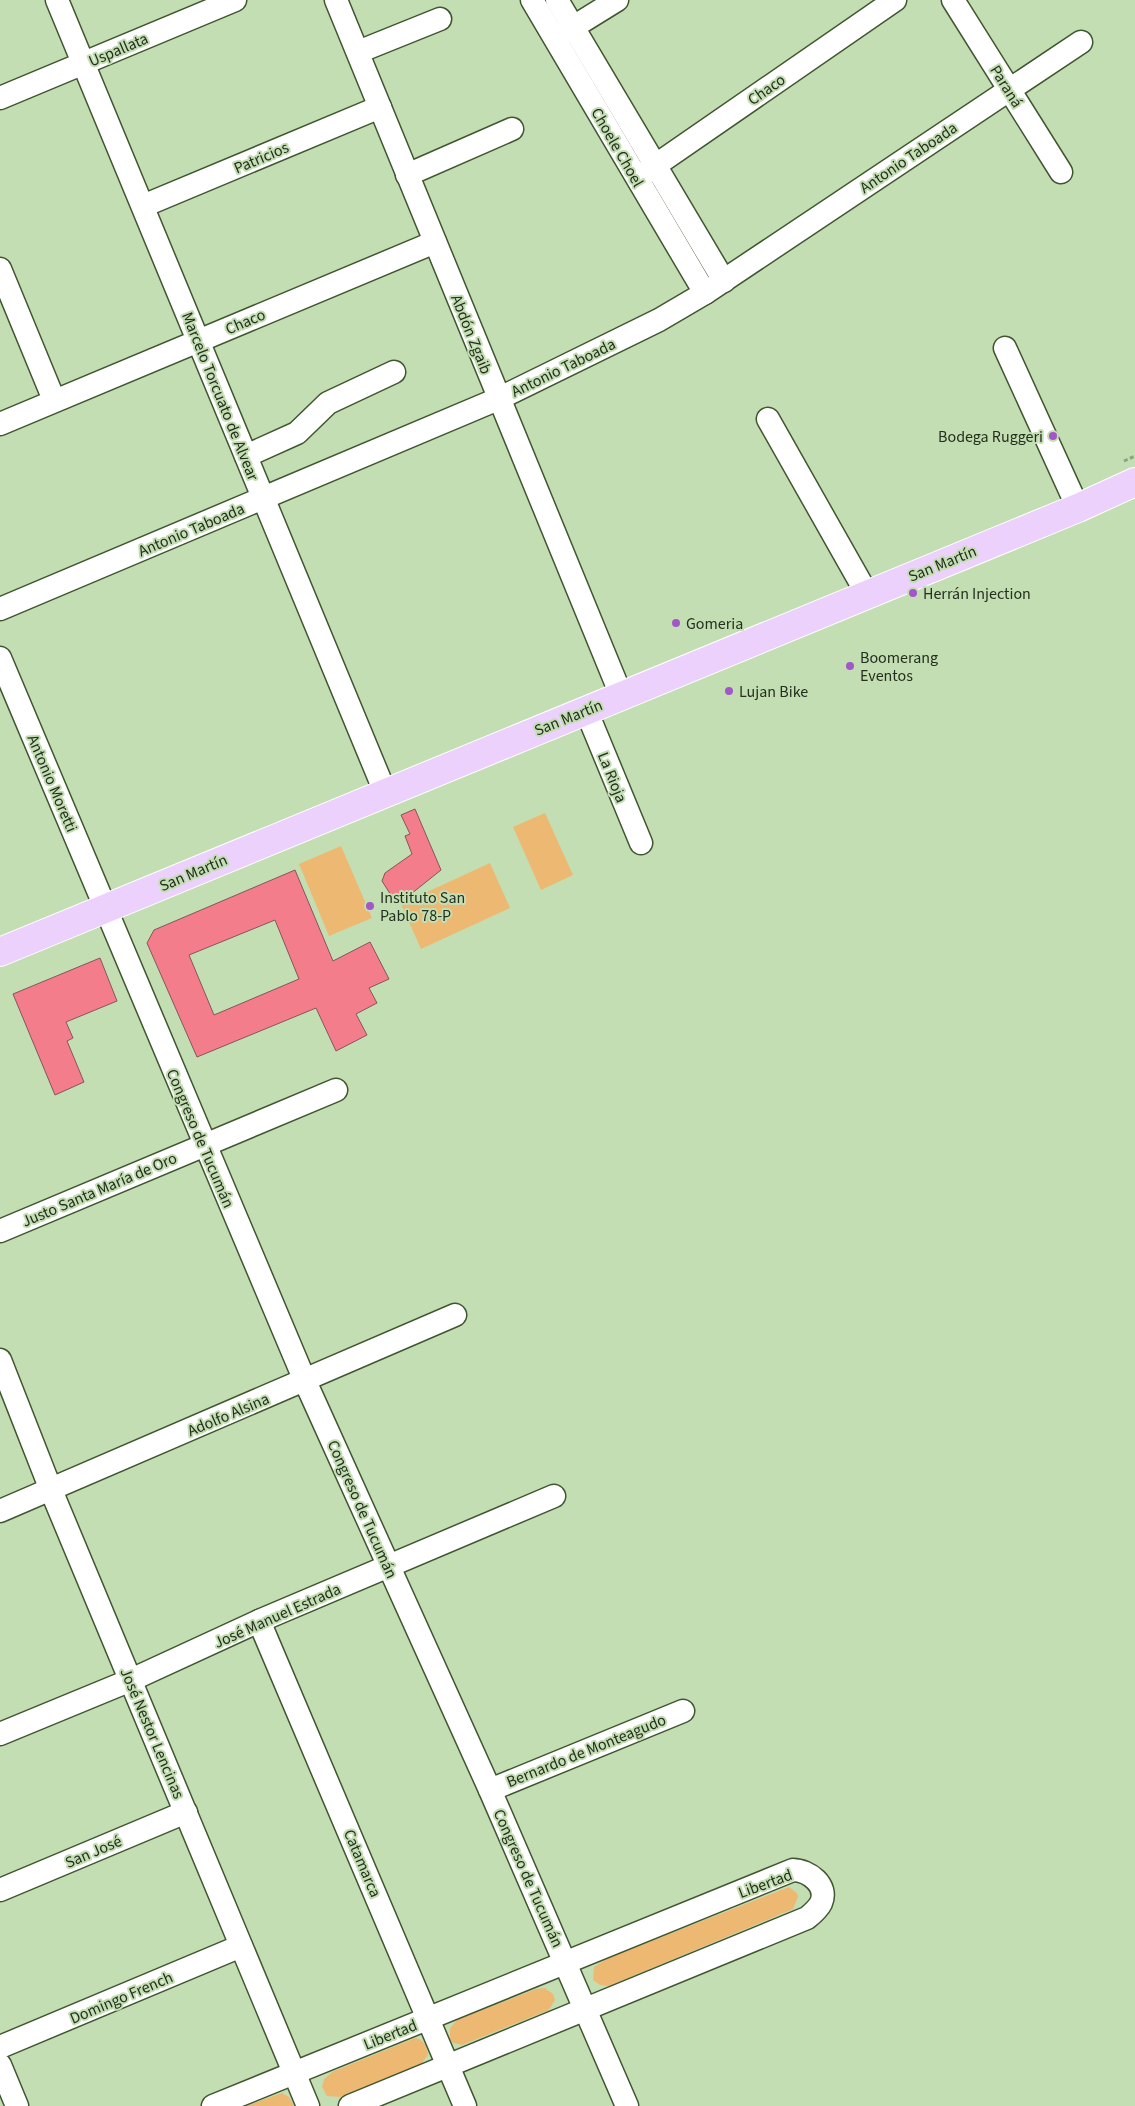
<svg xmlns="http://www.w3.org/2000/svg" width="1135" height="2106" viewBox="0 0 1135 2106" font-family="'Source Sans 3',sans-serif">
<style>
.green{fill:#edb972}
.building{fill:#f47d8c;stroke:#85555a;fill-rule:evenodd}
.lines{fill:none;stroke-linecap:round;stroke-linejoin:round}
.minor-casing{stroke:#405631;stroke-width:25}
.major-casing{stroke:#fff;stroke-width:30}
.path{stroke:#8da280;stroke-width:3;stroke-dasharray:4 2.5;stroke-linecap:butt}
.minor{stroke:#fff;stroke-width:22}
.major{stroke:#edd1fd;stroke-width:28}
.poi-dot{fill:#a356c8;stroke:#c3deb3;stroke-width:2}
.labels{text-anchor:middle;stroke-width:4;stroke-linejoin:round;paint-order:stroke}
.street-label{font-size:16px;fill:#252f1e;stroke:#c3deb3}
.poi-label{font-size:16px;fill:#252f1e;stroke:#c3deb3;text-anchor:start}
</style>
<rect width="100%" height="100%" fill="#c3deb3"/>
<g class="green">
<polygon points="545,813 573,875 541,890 513,827"/>
<polygon points="341,846 372,918 329,936 299,864"/>
<polygon points="490,863 510,908 421,949 401,904"/>
<polygon points="789,1887 797,1893 798,1897 793,1909 609,1986 600,1985 593,1980 594,1967 608,1958"/>
<polygon points="545,1988 553,1994 555,2000 549,2010 462,2045 453,2043 450,2039 450,2028 457,2020 536,1989"/>
<path d="M415 2038C424 2039 427 2047 428 2055L421 2064 340 2097 327 2096 322 2087 324 2079 332 2072Z"/>
<polygon points="282,2093 289,2097 294,2106 246,2106"/>
</g>
<g class="building">
<polygon points="415,809 441,870 401,902 394,900 382,881 385,873 412,854 405,836 410,834 401,815"/>
<path d="M295 870 333 961 370 942 389 979 369 988 377 1003 356 1014 367 1035 336 1051 316 1008 197 1057 147 943 154 930ZM275 920 299 979 214 1015 189 955Z"/>
<polygon points="100,958 117,1001 66,1022 73,1038 67,1041 84,1082 55,1095 13,994"/>
</g>
<g class="lines">
<defs>
<g id="minor">
<polyline points="57,0 385,792"/>
<polyline points="336,0 621,695"/>
<polyline points="532,0 705,293"/>
<polyline points="557,0 724,281"/>
<polyline points="953,0 1061,172"/>
<polyline points="562,34 617,0"/>
<polyline points="358,52 440,19"/>
<polyline points="0,98 235,0"/>
<polyline points="643,174 895,0"/>
<polyline points="407,175 512,129"/>
<polyline points="143,206 380,107"/>
<polyline points="0,269 54,400"/>
<polyline points="1005,348 1078,508"/>
<polyline points="768,419 867,594"/>
<polyline points="0,424 435,242"/>
<polyline points="246,456 297,433 328,403 394,372"/>
<polyline points="0,609 498,399 659,320 705,293 1081,42"/>
<polyline points="0,658 305,1381 490,1790 627,2106"/>
<polyline points="586,710 641,843"/>
<polyline points="0,1231 336,1090"/>
<polyline points="0,1360 51,1490 308,2106"/>
<polyline points="0,1511 455,1315"/>
<polyline points="259,1621 465,2106"/>
<polyline points="0,1734 131,1680 259,1621 554,1496"/>
<polyline points="490,1790 683,1711"/>
<polyline points="0,1890 186,1812"/>
<polyline points="0,2047 241,1946"/>
<polyline points="0,2065 17,2106"/>
<path d="M213 2106 793 1870C808 1870 829 1885 821 1903 818 1909 812 1914 807 1918L350 2106"/>
</g>
<polyline id="major" points="0,952 1078,508 1135,482"/>
</defs>
<use href="#minor" class="minor-casing"/>
<use href="#major" class="major-casing"/>
<polyline class="path" points="1124,461 1135,456"/>
<use href="#minor" class="minor"/>
<use href="#major" class="major"/>
</g>
<g class="poi-dot">
<circle cx="1053" cy="436" r="5"/>
<circle cx="913" cy="593" r="5"/>
<circle cx="676" cy="623" r="5"/>
<circle cx="850" cy="666" r="5"/>
<circle cx="729" cy="691" r="5"/>
<circle cx="370" cy="906" r="5"/>
</g>
<g class="labels">
<g class="street-label">
<text transform="translate(118 49) rotate(-23)" y="6">Uspallata</text>
<text transform="translate(1007 86) rotate(58)" y="6">Paraná</text>
<text transform="translate(766 89) rotate(-35)" y="6">Chaco</text>
<text transform="translate(618 147) rotate(60)" y="6">Choele Choel</text>
<text transform="translate(261 157) rotate(-23)" y="6">Patricios</text>
<text transform="translate(908 157) rotate(-34)" y="6">Antonio Taboada</text>
<text transform="translate(245 321) rotate(-23)" y="6">Chaco</text>
<text transform="translate(472 334) rotate(68)" y="6">Abdón Zgaib</text>
<text transform="translate(563 367) rotate(-26)" y="6">Antonio Taboada</text>
<text transform="translate(221 396) rotate(68)" y="6">Marcelo Torcuato de Alvear</text>
<text transform="translate(191 529) rotate(-23)" y="6">Antonio Taboada</text>
<text transform="translate(942 563) rotate(-22)" y="6">San Martín</text>
<text transform="translate(568 717) rotate(-22)" y="6">San Martín</text>
<text transform="translate(613 777) rotate(68)" y="6">La Rioja</text>
<text transform="translate(53 783) rotate(67)" y="6">Antonio Moretti</text>
<text transform="translate(193 872) rotate(-23)" y="6">San Martín</text>
<text transform="translate(201 1138) rotate(67)" y="6">Congreso de Tucumán</text>
<text transform="translate(99 1189) rotate(-23)" y="6">Justo Santa María de Oro</text>
<text transform="translate(228 1414) rotate(-23)" y="6">Adolfo Alsina</text>
<text transform="translate(363 1509) rotate(66)" y="6">Congreso de Tucumán</text>
<text transform="translate(277 1615) rotate(-24)" y="6">José Manuel Estrada</text>
<text transform="translate(153 1733) rotate(67)" y="6">José Nestor Lencinas</text>
<text transform="translate(586 1750) rotate(-22)" y="6">Bernardo de Monteagudo</text>
<text transform="translate(93 1851) rotate(-23)" y="6">San José</text>
<text transform="translate(363 1863) rotate(67)" y="6">Catamarca</text>
<text transform="translate(529 1878) rotate(66)" y="6">Congreso de Tucumán</text>
<text transform="translate(765 1883) rotate(-20)" y="6">Libertad</text>
<text transform="translate(121 1997) rotate(-23)" y="6">Domingo French</text>
<text transform="translate(390 2034) rotate(-22)" y="6">Libertad</text>
</g>
<g class="poi-label">
<text x="1043" y="442" text-anchor="end">Bodega Ruggeri</text>
<text x="923" y="599">Herrán Injection</text>
<text x="686" y="629">Gomeria</text>
<text x="860" y="663">Boomerang<tspan x="860" dy="18">Eventos</tspan></text>
<text x="739" y="697">Lujan Bike</text>
<text x="380" y="903">Instituto San<tspan x="380" dy="18">Pablo 78-P</tspan></text>
</g>
</g>
</svg>
